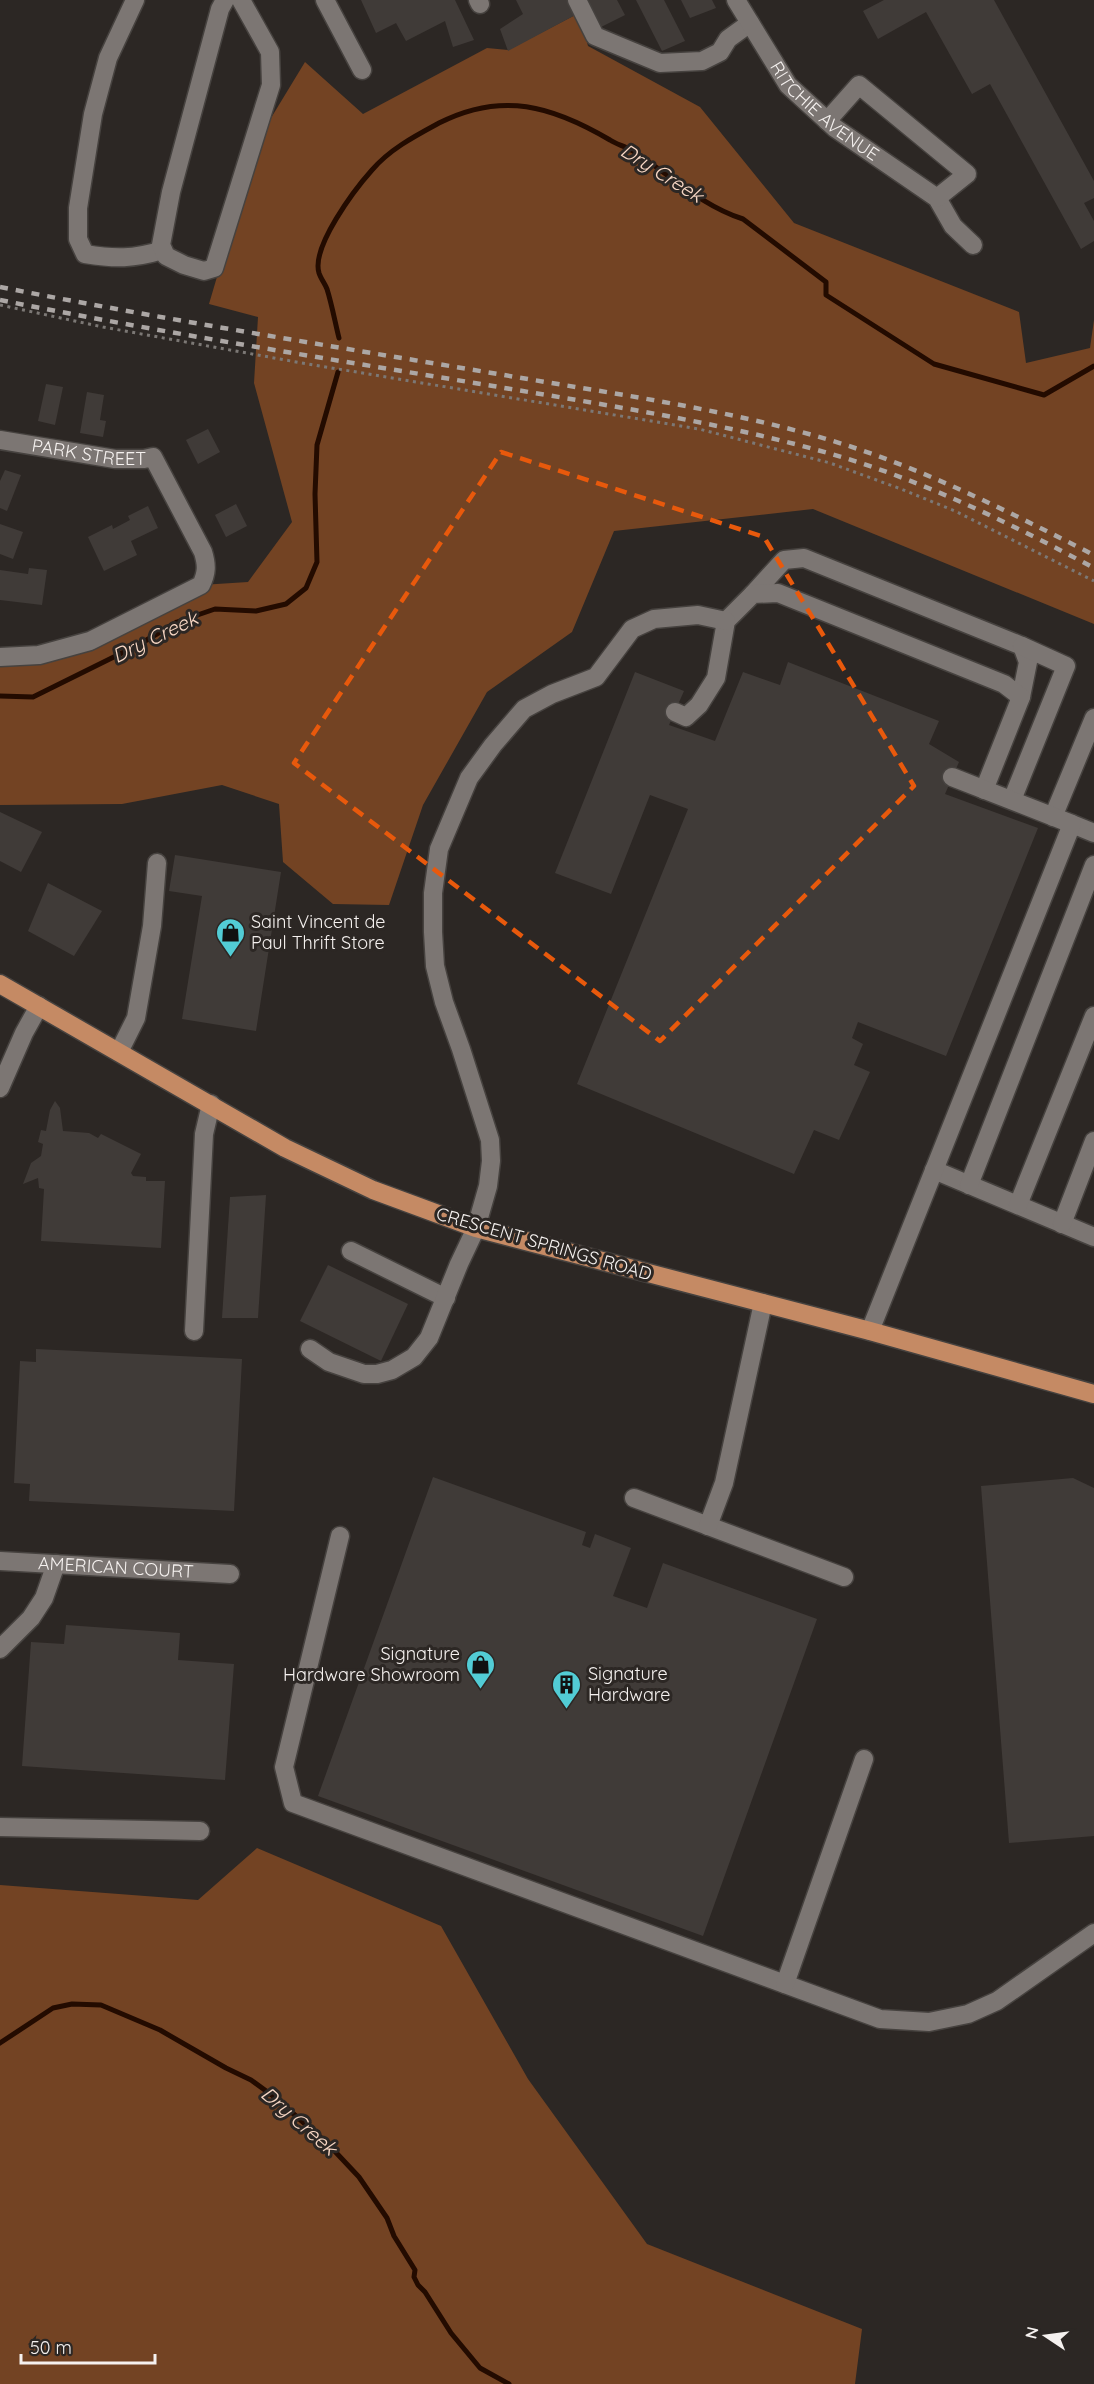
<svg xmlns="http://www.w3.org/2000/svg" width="1094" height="2384" viewBox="0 0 1094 2384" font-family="Quicksand,sans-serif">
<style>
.forest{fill:#734323}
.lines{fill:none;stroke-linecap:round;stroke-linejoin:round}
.stream{stroke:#230b00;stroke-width:5}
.building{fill:#403b38}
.minor-casing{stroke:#46423f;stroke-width:21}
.major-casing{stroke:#46423f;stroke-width:21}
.path{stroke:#7c7875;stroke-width:3;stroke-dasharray:3 4.5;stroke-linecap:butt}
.minor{stroke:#7c7673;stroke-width:18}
.major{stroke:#c58a64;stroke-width:18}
.rail{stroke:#aca7a5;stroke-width:4.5;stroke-dasharray:8 8;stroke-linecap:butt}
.marked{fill:none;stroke:#e8590c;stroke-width:4.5;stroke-dasharray:12 8;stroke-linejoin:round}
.labels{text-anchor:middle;stroke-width:6;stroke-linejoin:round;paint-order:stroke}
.street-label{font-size:18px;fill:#f5f1ef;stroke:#2c2724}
.poi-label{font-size:18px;fill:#f5f1ef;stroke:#2c2724;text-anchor:start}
.water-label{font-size:20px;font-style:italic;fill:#f9d8c5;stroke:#2c2724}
</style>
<rect width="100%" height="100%" fill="#2c2724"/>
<g class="forest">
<polygon points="579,13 588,46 700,107 794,223 1019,312 1026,363 1090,348 1094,320 1094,624 813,509 614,531 572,632 487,692 423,805 389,905 333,904 283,862 279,804 222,785 122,804 0,805 0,657 39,655 201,585 248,582 292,522 254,383 258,317 209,304 257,141 305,62 363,114 487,48 508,50"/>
<polygon points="257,1848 441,1926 528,2079 647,2244 862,2329 855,2384 0,2384 0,1885 198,1900"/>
</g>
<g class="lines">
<g class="stream">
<path d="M339 338C335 322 332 305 327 289 325 284 321 279 319 273 311 247 355 189 372 170 390 149 415 136 439 123 502 91 552 106 610 140 616 144 624 146 631 150 668 173 700 205 743 219L826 282V295L934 364 1044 395 1094 366"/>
<polyline points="0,696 33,697 140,644 177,622 215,609 256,611 286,604 306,588 317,562 315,494 317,445 338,372"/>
<polyline points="0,2043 53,2008 72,2004 101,2005 160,2030 226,2068 251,2080 273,2096 328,2144 359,2177 387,2218 394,2236 415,2270 414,2277 418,2285 425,2292 451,2333 480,2368 509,2384"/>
</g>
</g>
<g class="building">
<polygon points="361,0 455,0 474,40 453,47 445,21 406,41 396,23 376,33"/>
<polygon points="516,0 573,0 579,13 508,51 500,29 523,14"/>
<polygon points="588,0 617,0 625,15 601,27"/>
<polygon points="636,0 664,0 685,41 662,51"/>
<polygon points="681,0 712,0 716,8 690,18"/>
<polygon points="884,0 994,0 1094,181 1094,198 1084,203 1094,221 1094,241 1081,249 990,84 972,94 926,12 878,39 863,11"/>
<polygon points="46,384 63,387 55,425 38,421"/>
<polygon points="87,392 104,395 100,420 106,421 103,437 80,433"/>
<polygon points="208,429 220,452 198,464 186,440"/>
<polygon points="5,470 21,475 7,511 0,508 0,481"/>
<polygon points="236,504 247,526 226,537 215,515"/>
<polygon points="148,506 158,528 131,541 137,555 104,571 88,537 112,525 113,529 130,520 128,516"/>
<polygon points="0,524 23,532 13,559 0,554"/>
<polygon points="29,568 47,570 42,605 0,600 0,570 28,574"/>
<polygon points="788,662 939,721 929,744 959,762 945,794 1038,828 946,1056 858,1022 852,1038 863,1044 854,1065 870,1072 839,1140 814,1130 794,1174 577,1084 688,809 650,795 611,894 555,873 635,672 684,691 669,725 715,741 743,672 780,685"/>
<polygon points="0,812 42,832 21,872 0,861"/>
<polygon points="175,855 281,872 256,1031 182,1019 202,896 169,891"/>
<polygon points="48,883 102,911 74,956 28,931"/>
<polygon points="55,1101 60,1108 63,1131 89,1133 98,1138 101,1134 141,1154 131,1173 133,1176 146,1177 146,1181 165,1181 161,1248 41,1241 44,1189 39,1188 38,1178 23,1184 31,1163 41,1156 43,1144 38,1142 41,1130 46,1131 50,1110"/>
<polygon points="266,1195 258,1318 222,1318 230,1197"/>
<polygon points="328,1265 408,1304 381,1361 300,1321"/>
<polygon points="36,1349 242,1359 234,1511 29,1501 30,1484 14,1483 20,1361 36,1362"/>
<polygon points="433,1477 586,1532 582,1545 590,1548 595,1534 631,1548 613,1596 647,1608 663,1563 817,1619 703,1936 318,1796"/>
<polygon points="1073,1478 1094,1488 1094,1836 1009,1843 981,1486"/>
<polygon points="66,1625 180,1633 178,1660 234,1664 225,1780 22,1766 31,1642 64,1644"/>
</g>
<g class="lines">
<defs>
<g id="minor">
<path d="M135 0 108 58 93 114 78 208V239L85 254C115 259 133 259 163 250"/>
<polyline points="225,0 220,9 171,192 161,245 166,256 184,265 204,271 214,268 271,85 270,52 241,0"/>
<polyline points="325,0 362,70"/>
<polyline points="478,0 480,4"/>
<polyline points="577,0 595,36 660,63 702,61 720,52 728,39 750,23"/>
<path id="s1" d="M736 0 788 85 835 128 937 198 953 226 973 245"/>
<polyline points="827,121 859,85 967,174 937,198"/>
<path id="s2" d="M0 440 115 459H144L153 457 203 552C207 565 207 573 201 585L90 641 39 655 0 657"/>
<polyline points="753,594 784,560 804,558 1022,646 1028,662 1021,697"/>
<polyline points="675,712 686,717 699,705 716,678 726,621 753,594 778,593 1004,684 1021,697 984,790"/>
<polyline points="1012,800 1066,666 1022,646"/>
<polyline points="1053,817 1094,718"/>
<polyline points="1072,824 1094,833"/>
<polyline points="119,1052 136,1018 152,926 157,863"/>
<polyline points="0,1088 24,1033 39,1006"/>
<polyline points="934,1170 1094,1237"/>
<polyline points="969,1185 1094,865"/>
<polyline points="1018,1205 1094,1016"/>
<polyline points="1062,1224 1094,1141"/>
<polyline points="351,1251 446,1298"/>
<polyline points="194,1331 204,1134 211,1104"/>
<polyline points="870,1331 1072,824 952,777"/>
<polyline points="310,1349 329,1362 364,1374 377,1374 392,1370 414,1357 429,1338 459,1264 476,1228 488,1186 491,1161 490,1140 461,1049 444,1002 435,966 433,932 433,893 439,849 469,778 493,745 524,709 552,694 596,677 632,629 654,619 698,615 726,621"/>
<polyline points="634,1498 844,1577"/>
<polyline points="708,1526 724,1483 763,1303"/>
<polyline points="340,1536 284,1767 293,1803 880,2019 929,2022 968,2014 997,2001 1094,1933"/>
<path id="s3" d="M0 1561 230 1574"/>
<polyline points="0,1649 31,1618 44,1598 56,1564"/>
<polyline points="0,1827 200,1831"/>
<polyline points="785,1984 864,1759"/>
</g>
<polyline id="major" points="0,984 285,1148 373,1190 476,1228 870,1331 1094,1394"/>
</defs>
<use href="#minor" class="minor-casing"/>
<use href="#major" class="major-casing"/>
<polyline class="path" points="0,305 103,327 302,363 699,429 830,463 901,489 955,511 1094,581"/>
<use href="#minor" class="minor"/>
<use href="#major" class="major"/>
<g class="rail">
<path d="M0 287C168 320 336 347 504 375 614 394 727 409 833 441 925 469 1009 512 1094 555"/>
<path d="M0 300C164 333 329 359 493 386 605 405 719 422 828 453 920 479 1010 523 1094 568"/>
</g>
</g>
<path class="marked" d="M501 452 764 537 914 786 660 1041 294 763Z"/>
<defs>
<symbol id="shop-pin" viewBox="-11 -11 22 30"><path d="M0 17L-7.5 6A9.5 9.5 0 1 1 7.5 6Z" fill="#52ccd5" stroke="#2c2724"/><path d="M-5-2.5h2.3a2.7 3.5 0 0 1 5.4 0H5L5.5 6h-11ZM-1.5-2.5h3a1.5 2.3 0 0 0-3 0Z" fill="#111"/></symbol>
<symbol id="building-pin" viewBox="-11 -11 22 30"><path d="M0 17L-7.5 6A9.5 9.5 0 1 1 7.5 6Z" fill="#52ccd5" stroke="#2c2724"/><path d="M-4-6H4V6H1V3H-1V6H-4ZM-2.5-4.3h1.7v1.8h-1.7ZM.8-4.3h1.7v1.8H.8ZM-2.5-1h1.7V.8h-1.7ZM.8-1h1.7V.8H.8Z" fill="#111"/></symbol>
</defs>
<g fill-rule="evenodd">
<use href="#shop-pin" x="214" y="916" width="33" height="45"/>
<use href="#shop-pin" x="464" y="1648" width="33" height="45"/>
<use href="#building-pin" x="550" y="1668" width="33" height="45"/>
</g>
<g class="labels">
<g class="street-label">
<text dy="6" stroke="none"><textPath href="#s1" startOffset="144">RITCHIE AVENUE</textPath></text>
<text dy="6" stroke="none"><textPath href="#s2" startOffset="90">PARK STREET</textPath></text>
<text transform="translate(544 1244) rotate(16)" y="6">CRESCENT SPRINGS ROAD</text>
<text dy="6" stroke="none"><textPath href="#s3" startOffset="116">AMERICAN COURT</textPath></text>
</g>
<g class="poi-label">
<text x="251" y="928">Saint Vincent de<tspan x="251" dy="21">Paul Thrift Store</tspan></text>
<text x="460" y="1660" text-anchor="end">Signature<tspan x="460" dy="21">Hardware Showroom</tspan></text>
<text x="588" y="1680">Signature<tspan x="588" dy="21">Hardware</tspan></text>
</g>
<g class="water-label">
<text transform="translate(662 173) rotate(32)" y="7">Dry Creek</text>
<text transform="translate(155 637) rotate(-26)" y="7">Dry Creek</text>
<text transform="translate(299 2121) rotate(41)" y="7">Dry Creek</text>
</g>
</g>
<g transform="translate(1046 2336) rotate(283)" stroke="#2c2724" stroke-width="4.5" paint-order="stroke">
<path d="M0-4.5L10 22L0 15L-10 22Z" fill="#f5f1ef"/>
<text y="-9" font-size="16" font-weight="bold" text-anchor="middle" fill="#f5f1ef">N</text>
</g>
<path d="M21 2354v9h134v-9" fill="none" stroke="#f5f1ef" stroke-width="3"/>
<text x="30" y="2354" font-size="18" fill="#f5f1ef" stroke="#2c2724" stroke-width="4.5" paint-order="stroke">50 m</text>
</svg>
